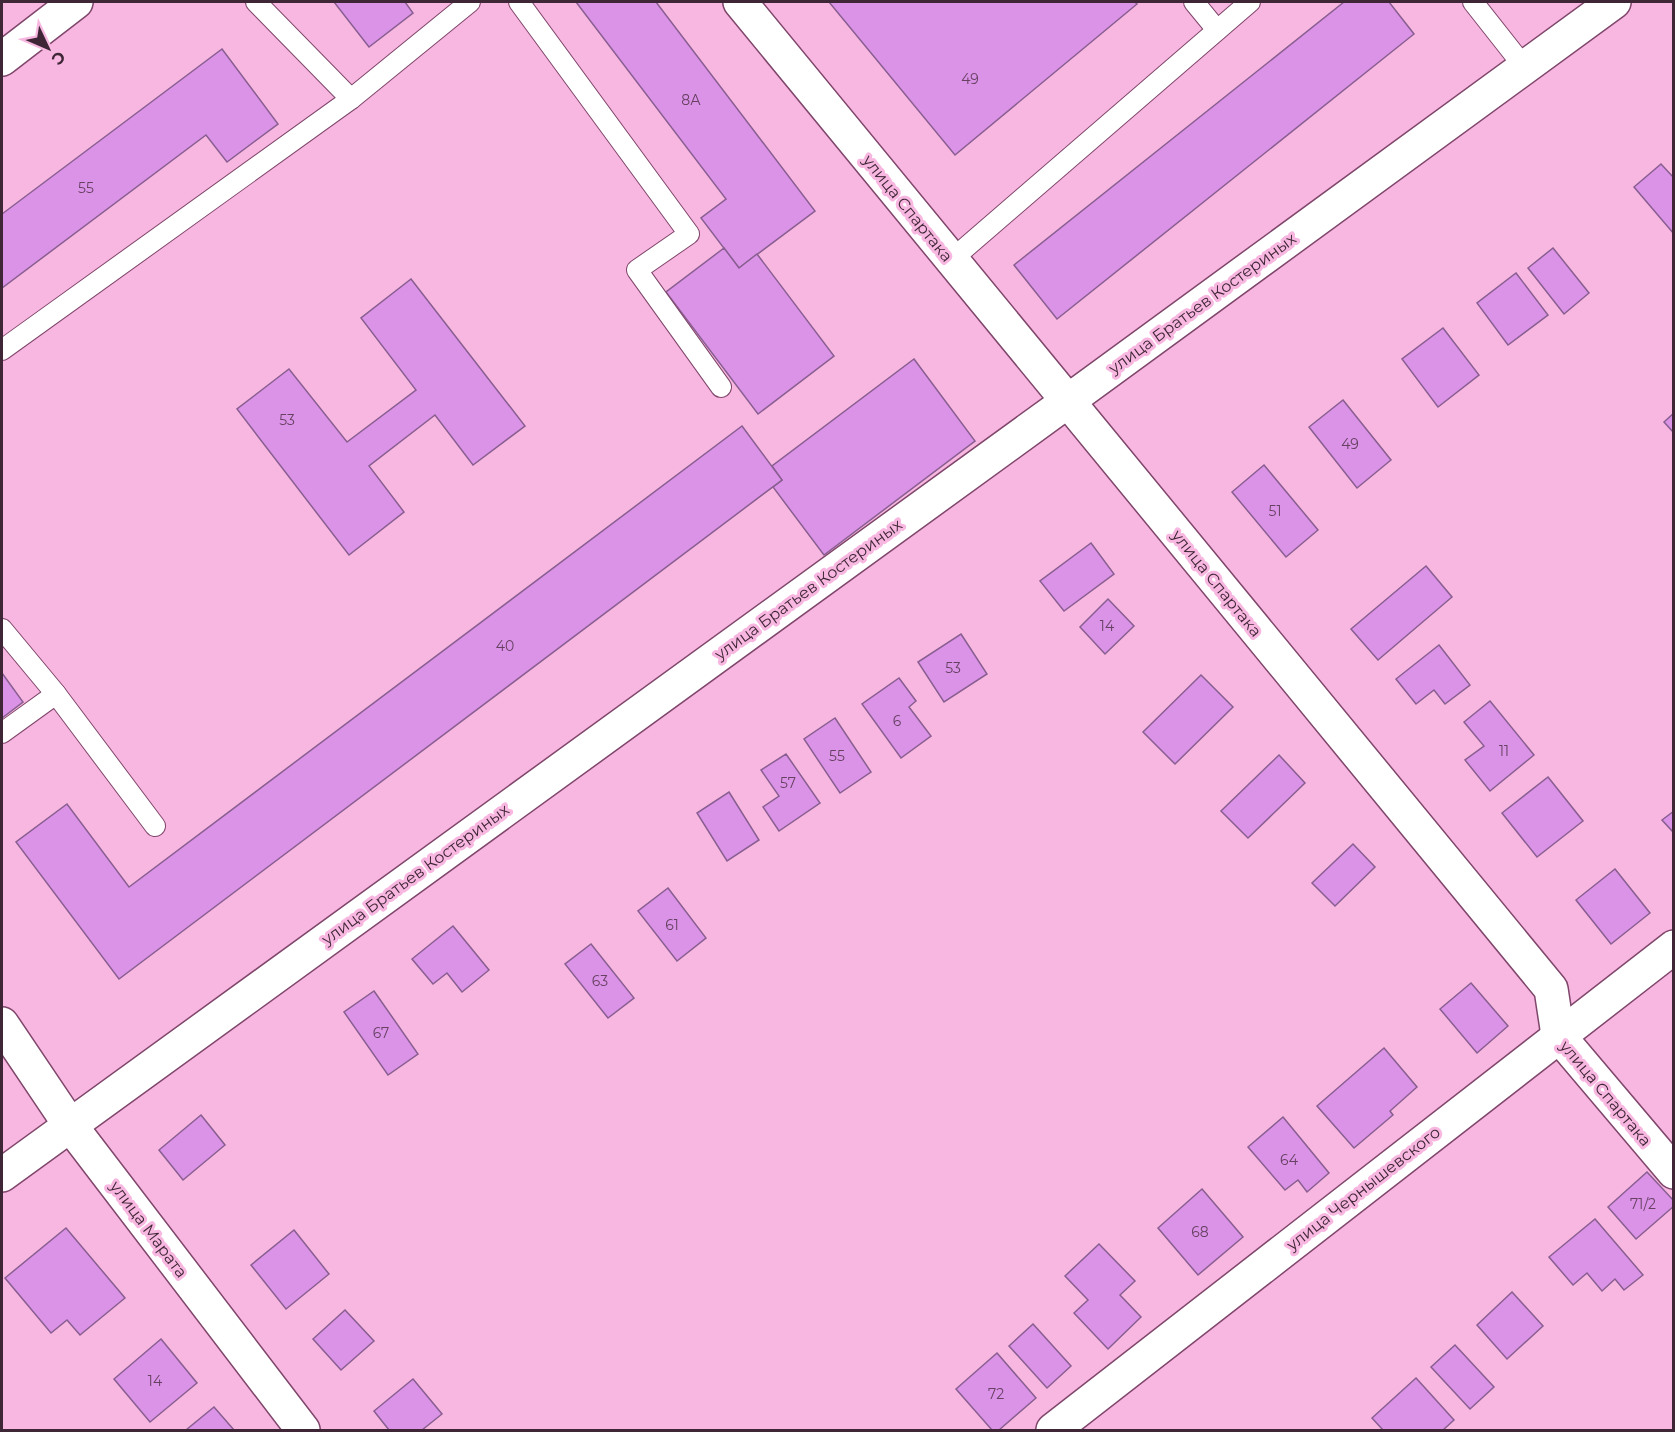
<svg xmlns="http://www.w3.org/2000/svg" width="1675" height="1432" viewBox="0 0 1675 1432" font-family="Montserrat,sans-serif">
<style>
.building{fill:#db93e8;stroke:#895e90;stroke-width:1.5}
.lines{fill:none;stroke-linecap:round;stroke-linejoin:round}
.service-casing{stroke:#7f466b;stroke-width:22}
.minor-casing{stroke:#7f466b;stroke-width:36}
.tertiary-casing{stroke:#7f466b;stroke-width:36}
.service{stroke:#fff;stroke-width:20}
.minor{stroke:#fff;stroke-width:33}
.tertiary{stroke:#fff;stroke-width:33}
.labels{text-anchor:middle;stroke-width:6;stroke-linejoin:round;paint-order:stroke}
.number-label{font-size:14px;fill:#664162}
.street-label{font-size:16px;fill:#3f2636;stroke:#f8b7e0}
</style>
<rect width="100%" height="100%" fill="#f8b7e0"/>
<g class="building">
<polygon points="334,2 405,2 413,13 369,47"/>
<polygon points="576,2 656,2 815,211 739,268 701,218 726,199"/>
<polygon points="829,2 1135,2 1137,4 955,155"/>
<polygon points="1344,2 1389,2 1414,34 1057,319 1014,265"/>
<polygon points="222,49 278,124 227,162 206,135 2,288 2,214"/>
<polygon points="1661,164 1674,178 1674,234 1634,187"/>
<polygon points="724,248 739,268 757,254 834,356 758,414 666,292"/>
<polygon points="1553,248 1589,293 1564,314 1528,268"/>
<polygon points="1516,273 1548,315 1508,345 1477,303"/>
<polygon points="411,279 525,426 473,465 435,415 369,466 404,512 349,555 237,409 289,369 347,442 416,390 361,318"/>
<polygon points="1443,328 1479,375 1438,407 1402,359"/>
<polygon points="914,359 975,441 824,555 773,487 782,480 772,466"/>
<polygon points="1343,400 1391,460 1357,488 1309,427"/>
<polygon points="1674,413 1674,433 1664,422"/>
<polygon points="742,426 782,480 119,979 16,842 67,804 129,887"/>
<polygon points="1264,465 1318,530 1286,557 1232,492"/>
<polygon points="1091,543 1114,574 1064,611 1040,581"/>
<polygon points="1426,566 1452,597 1378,660 1351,629"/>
<polygon points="1108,599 1134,626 1105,654 1080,627"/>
<polygon points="961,634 987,674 944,702 918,662"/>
<polygon points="1439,645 1470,685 1445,704 1434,690 1416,704 1396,679"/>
<polygon points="2,673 23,702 2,718"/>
<polygon points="1201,675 1233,707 1175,764 1143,732"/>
<polygon points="899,678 916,701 909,707 931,736 901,758 862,704"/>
<polygon points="1490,701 1534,755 1490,791 1465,760 1484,746 1464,722"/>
<polygon points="835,718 871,772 840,793 804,739"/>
<polygon points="786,754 820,803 779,831 763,807 779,796 761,770"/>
<polygon points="1279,755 1305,783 1248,838 1221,811"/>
<polygon points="1548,777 1583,821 1537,857 1502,813"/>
<polygon points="729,792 759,840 727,861 697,813"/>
<polygon points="1674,811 1674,833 1662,820"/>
<polygon points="1353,844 1375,867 1335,906 1312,883"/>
<polygon points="1615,869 1650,913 1611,944 1576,900"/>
<polygon points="668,888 706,938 677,961 638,911"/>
<polygon points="453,926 489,970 462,992 447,973 433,984 412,959"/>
<polygon points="591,944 634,998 608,1018 565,964"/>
<polygon points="1471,983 1508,1026 1477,1053 1440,1009"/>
<polygon points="374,991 418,1054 388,1075 344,1012"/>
<polygon points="1384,1048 1417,1087 1390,1111 1393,1115 1354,1148 1317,1106"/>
<polygon points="201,1115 225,1145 183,1180 159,1150"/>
<polygon points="1283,1117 1329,1173 1307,1192 1298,1180 1285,1190 1248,1147"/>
<polygon points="1647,1172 1674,1201 1674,1206 1636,1239 1608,1207"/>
<polygon points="1202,1189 1243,1237 1198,1275 1158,1228"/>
<polygon points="1595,1219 1643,1275 1624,1290 1615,1279 1602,1291 1587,1273 1573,1285 1549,1257"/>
<polygon points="66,1228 125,1298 80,1335 67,1320 51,1333 5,1278"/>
<polygon points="294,1230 329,1274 286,1309 251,1265"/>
<polygon points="1099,1244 1135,1281 1120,1295 1141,1317 1108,1349 1074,1313 1088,1300 1065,1276"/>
<polygon points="1512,1292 1543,1326 1507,1359 1477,1325"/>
<polygon points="345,1310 374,1341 341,1370 313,1339"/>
<polygon points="1033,1324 1071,1366 1047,1388 1009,1346"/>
<polygon points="161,1339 197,1383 150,1422 114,1379"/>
<polygon points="1455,1345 1494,1387 1470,1409 1431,1367"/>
<polygon points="997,1353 1036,1398 999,1430 992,1430 956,1389"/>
<polygon points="1416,1378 1454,1420 1443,1430 1383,1430 1372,1418"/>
<polygon points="413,1379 442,1414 422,1430 389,1430 374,1411"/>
<polygon points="214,1407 234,1430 186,1430"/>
</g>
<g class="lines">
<defs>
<g id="service">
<polyline points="256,2 351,99"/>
<polyline points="519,2 689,234 637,270 721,387"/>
<polyline points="1194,2 1217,30"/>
<polyline points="1473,2 1525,68"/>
<polyline points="950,261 1250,2"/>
<polyline points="2,350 351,99 470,2"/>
<polyline points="2,629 56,694"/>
<polyline points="2,733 56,694 155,826"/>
</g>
<g id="minor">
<path d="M740 2C1008 332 1280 660 1551 989L1558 1035 1674 1172"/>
<polyline points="2,1024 70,1125 303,1430"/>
<polyline points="2,1175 1068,401 1614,2"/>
<polyline points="1053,1430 1674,947"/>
</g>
<polyline id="tertiary" points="2,59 76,2"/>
</defs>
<use href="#service" class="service-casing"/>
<use href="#minor" class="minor-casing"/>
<use href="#tertiary" class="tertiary-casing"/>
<use href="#service" class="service"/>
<use href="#minor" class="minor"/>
<use href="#tertiary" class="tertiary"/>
</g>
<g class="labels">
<g class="number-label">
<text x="970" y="84">49</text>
<text x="691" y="105">8А</text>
<text x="86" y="193">55</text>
<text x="287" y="425">53</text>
<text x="1350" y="449">49</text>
<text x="1275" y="516">51</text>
<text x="1107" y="631">14</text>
<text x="505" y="651">40</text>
<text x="953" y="673">53</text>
<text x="897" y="726">6</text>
<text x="1504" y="756">11</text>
<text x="837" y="761">55</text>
<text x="788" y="788">57</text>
<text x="672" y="930">61</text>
<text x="600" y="986">63</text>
<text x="381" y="1038">67</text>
<text x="1289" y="1165">64</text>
<text x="1643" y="1209">71/2</text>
<text x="1200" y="1237">68</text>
<text x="155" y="1386">14</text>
<text x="996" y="1399">72</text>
</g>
<g class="street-label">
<text transform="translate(908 208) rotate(51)" y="6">улица Спартака</text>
<text transform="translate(1202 303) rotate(-36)" y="6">улица Братьев Костериных</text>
<text transform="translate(1217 583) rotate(51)" y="6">улица Спартака</text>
<text transform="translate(808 589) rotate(-36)" y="6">улица Братьев Костериных</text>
<text transform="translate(415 874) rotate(-36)" y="6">улица Братьев Костериных</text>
<text transform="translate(1606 1093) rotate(50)" y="6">улица Спартака</text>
<text transform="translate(1363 1188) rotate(-38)" y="6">улица Чернышевского</text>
<text transform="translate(149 1229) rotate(53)" y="6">улица Марата</text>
</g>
</g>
<rect width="1675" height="1432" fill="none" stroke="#3f2636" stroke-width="6"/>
<g transform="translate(48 48) rotate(134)" stroke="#f8b7e0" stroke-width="4.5" paint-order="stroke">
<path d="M0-4.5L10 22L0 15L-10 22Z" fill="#3f2636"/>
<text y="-9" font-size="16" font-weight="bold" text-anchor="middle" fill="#3f2636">С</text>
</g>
</svg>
